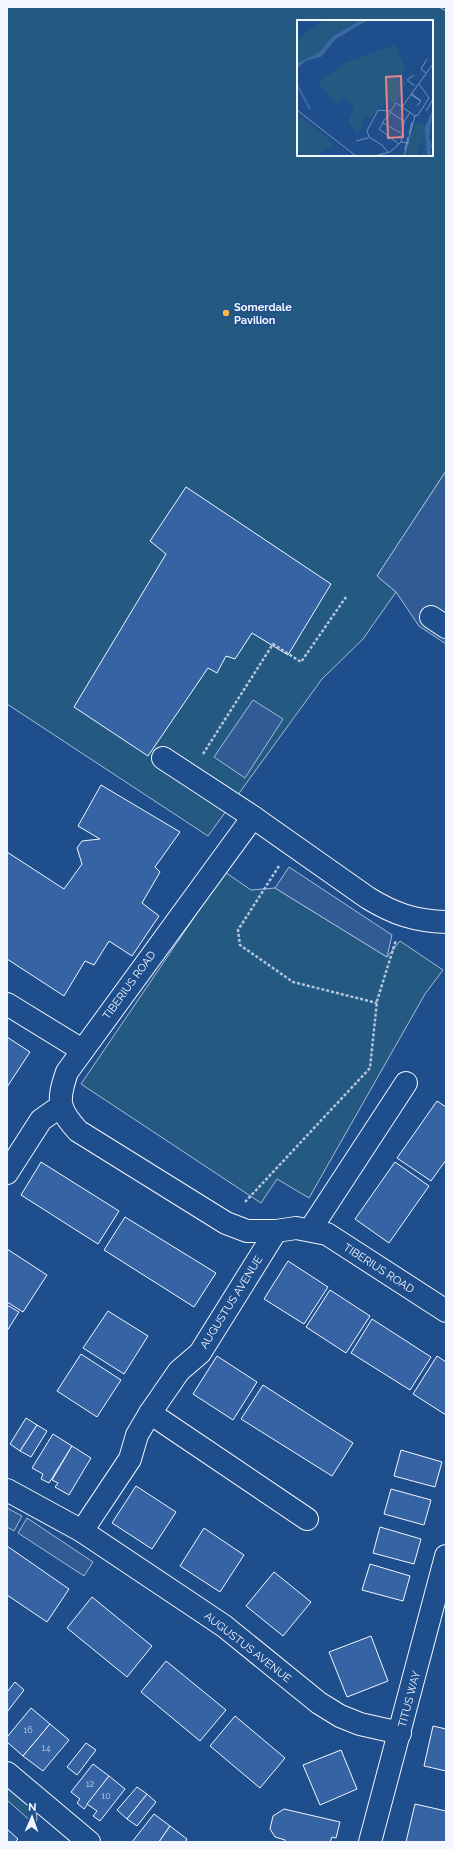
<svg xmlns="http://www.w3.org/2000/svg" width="453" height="1849" viewBox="0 0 453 1849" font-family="Raleway,sans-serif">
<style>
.green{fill:#245a82;stroke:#a8bbd7;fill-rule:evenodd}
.parking{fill:#305b95;stroke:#a8bbd7}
.building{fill:#3563a3;stroke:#f2f6ff}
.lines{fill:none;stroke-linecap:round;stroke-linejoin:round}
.minor-casing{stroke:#f2f6ff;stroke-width:24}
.path{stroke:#b3c4dc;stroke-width:2.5;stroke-dasharray:3 2;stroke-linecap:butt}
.minor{stroke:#1f4e8c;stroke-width:22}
.poi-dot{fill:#ffb74d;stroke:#1f4e8c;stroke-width:1.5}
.labels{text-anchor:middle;stroke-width:3;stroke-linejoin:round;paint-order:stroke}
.number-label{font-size:9px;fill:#c3d1e8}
.poi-label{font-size:11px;font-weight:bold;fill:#f2f6ff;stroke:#1f4e8c;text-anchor:start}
.street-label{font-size:11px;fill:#f2f6ff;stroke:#1f4e8c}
.inset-river{fill:none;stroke:#3b69a3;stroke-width:2}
.inset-road{fill:none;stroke:#7391ba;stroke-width:1}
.view{fill:#e38589;fill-opacity:0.15;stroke:#e38589;stroke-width:2}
.inset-edge{fill:none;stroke:#f2f6ff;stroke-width:2}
</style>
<rect width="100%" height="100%" fill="#1f4e8c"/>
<g class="green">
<path d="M7 7H439L446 11V471L377 576 396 592 363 639 322 679 208 836 7 704ZM298 21H432V155H298Z"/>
<polygon points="225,872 251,890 275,888 387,957 400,941 443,970 425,994 309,1198 277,1179 261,1203 81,1084"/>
<polygon points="7,1789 11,1789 36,1809 37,1820 34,1824 7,1800"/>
</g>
<g class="parking">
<polygon points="446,471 446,644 419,626 396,592 377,576"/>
<polygon points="253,700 283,719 245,778 214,757"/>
<polygon points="289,867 392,935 387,957 275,888"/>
<polygon points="7,1508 22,1516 14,1531 7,1527"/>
<polygon points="27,1518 93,1562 84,1576 18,1533"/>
</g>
<g class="building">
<polygon points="186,487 331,584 288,655 252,633 235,659 226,656 217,673 208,668 148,756 74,707 166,554 150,541"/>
<polygon points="101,785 180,832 155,867 160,872 142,903 159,916 132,956 109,941 94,965 85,961 64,996 7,959 7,852 64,889 82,864 77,848 82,841 100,839 78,826"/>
<polygon points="7,1037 30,1052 7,1087"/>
<polygon points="437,1101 446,1107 446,1160 431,1181 397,1158"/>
<polygon points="41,1162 119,1211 98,1244 21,1195"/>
<polygon points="395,1162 429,1186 389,1243 355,1219"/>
<polygon points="125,1217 216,1273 194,1307 104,1250"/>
<polygon points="7,1249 47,1275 23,1312 7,1302"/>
<polygon points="288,1261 328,1287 304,1324 264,1299"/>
<polygon points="330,1290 370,1316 346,1353 306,1327"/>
<polygon points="7,1305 19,1312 7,1331"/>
<polygon points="108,1311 148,1336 124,1374 83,1348"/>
<polygon points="372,1319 431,1357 410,1390 351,1353"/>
<polygon points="81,1354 121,1380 97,1417 57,1391"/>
<polygon points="217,1356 257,1382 233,1420 193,1394"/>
<polygon points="437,1356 446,1362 446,1415 413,1394"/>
<polygon points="263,1385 353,1443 332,1476 241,1419"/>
<polygon points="26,1418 37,1425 20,1451 10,1444"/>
<polygon points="37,1425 47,1431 31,1457 20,1451"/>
<polygon points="53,1434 72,1446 49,1483 41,1479 43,1474 32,1468"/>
<polygon points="72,1446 91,1458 69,1495 55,1487 58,1483 52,1480"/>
<polygon points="401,1450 442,1462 435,1487 394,1476"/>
<polygon points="136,1486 176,1512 152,1549 112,1523"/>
<polygon points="391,1489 431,1500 424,1525 384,1514"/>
<polygon points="380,1527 421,1539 414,1564 373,1553"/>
<polygon points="204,1528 244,1555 220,1592 180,1566"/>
<polygon points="7,1546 69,1589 47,1622 7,1595"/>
<polygon points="370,1564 410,1576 403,1601 362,1590"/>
<polygon points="274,1572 311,1602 283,1636 246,1606"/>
<polygon points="92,1597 152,1646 127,1677 67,1628"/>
<polygon points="371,1636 388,1681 347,1697 329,1652"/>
<polygon points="166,1661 226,1710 200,1741 141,1692"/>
<polygon points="15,1682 24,1690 7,1712 7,1692"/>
<polygon points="31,1708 50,1724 23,1756 7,1742 7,1737"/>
<polygon points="235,1716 285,1758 260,1788 210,1746"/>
<polygon points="50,1724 69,1740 43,1771 23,1756"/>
<polygon points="433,1726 446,1729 446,1771 424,1766"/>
<polygon points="86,1743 96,1750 77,1775 67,1767"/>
<polygon points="341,1750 357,1789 320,1805 303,1765"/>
<polygon points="93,1764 109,1776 84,1809 77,1803 80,1799 71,1792"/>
<polygon points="109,1776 125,1789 100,1821 93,1816 97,1811 87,1804"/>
<polygon points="137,1787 147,1794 127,1819 117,1810"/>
<polygon points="147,1794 156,1802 137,1826 127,1819"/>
<polygon points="415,1804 446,1811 446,1842 406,1842"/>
<polygon points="284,1809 340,1822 336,1838 332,1837 330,1842 285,1842 285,1840 275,1837 270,1829 273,1816"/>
<polygon points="154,1814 170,1826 159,1842 132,1842"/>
<polygon points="170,1826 187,1839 185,1842 159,1842"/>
<polygon points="7,1829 18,1839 15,1842 7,1842"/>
</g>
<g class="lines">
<defs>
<g id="minor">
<polyline points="431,617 446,627"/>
<polyline points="163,758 253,817"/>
<path d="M446 922C415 921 394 914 368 898L253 817 67 1072C57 1101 58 1109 78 1131L226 1223 247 1231H276L296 1228 327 1234 446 1311"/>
<polyline points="7,1004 82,1050"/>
<polyline points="7,1173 41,1120 61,1106"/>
<polyline points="310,1230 406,1083"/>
<polyline points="150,1413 307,1519"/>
<polyline points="7,1490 82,1531 224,1626 319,1703 340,1716 360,1724 400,1733"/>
<polyline points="82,1531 130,1459 137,1435 150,1413 179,1371 200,1353 276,1231"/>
<polyline points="7,1773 89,1842"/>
<polyline points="370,1842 446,1556"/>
</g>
</defs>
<use href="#minor" class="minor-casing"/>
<g class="path">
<polyline points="203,754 273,644 301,662 346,597"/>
<polyline points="279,866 238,930 240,945 293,982 377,1003"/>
<polyline points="245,1202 370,1068 377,1001 396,940"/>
</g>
<use href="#minor" class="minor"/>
</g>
<circle class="poi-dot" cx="226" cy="313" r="4"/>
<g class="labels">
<g class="number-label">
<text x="28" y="1733">16</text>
<text x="46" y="1751">14</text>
<text x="90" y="1787">12</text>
<text x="106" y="1799">10</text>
</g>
<g class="poi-label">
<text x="234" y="311">Somerdale<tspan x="234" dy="13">Pavilion</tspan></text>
</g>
<g class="street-label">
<text transform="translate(129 985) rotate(-54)" y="4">TIBERIUS ROAD</text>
<text transform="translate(379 1268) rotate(33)" y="4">TIBERIUS ROAD</text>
<text transform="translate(231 1302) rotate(-58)" y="4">AUGUSTUS AVENUE</text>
<text transform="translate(248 1647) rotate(38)" y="4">AUGUSTUS AVENUE</text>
<text transform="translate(409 1699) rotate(-75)" y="4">TITUS WAY</text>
</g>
</g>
<g transform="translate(297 20)">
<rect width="136" height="136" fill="#1f4e8c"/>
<path d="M28 0H64L35 17 22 33 0 43V19ZM98 25 109 50 103 56 110 62 97 84 88 79 86 82 88 84 85 88 82 85 73 99 68 96 61 114 51 102 57 87 48 78 39 84 21 62 50 42ZM0 94 28 116 37 125 22 133V136H0ZM118 103 128 104 129 133 125 136 127 125 125 119 120 136H108Z" fill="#245a82"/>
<path d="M64 0H71L39 19 24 37 9 41 0 48V43L22 33 35 17ZM136 89 132 117 136 130 133 127 134 136H130L128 107Z" fill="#3b69a3"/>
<path class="inset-river" d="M0 65 13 89"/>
<path class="inset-road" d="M129 53 124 49 130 39M117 55 110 60 118 66M114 73 124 81M114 75 124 81 120 86M105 87 136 44M0 90 59 136M129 91 136 79M107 101 93 92 99 83 118 96 121 95 132 78 122 64M85 103 93 93M112 114 115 102M59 121 71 118M104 122 107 102 113 92M102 124 82 109 86 103 104 113M108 129 111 117M91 132 85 125 72 117 70 111 81 90 93 91M77 136 93 132 104 122 112 123M107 136 118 96"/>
<path class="view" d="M104 56 106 117 91 118 89 57Z"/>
<rect width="136" height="136" class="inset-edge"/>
</g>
<rect width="453" height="1849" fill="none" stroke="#f2f6ff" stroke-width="16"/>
<g transform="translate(32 1817) rotate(2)" stroke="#1f4e8c" stroke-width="3" paint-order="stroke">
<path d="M0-3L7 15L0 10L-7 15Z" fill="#f2f6ff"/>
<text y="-6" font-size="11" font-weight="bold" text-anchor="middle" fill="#f2f6ff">N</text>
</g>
</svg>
